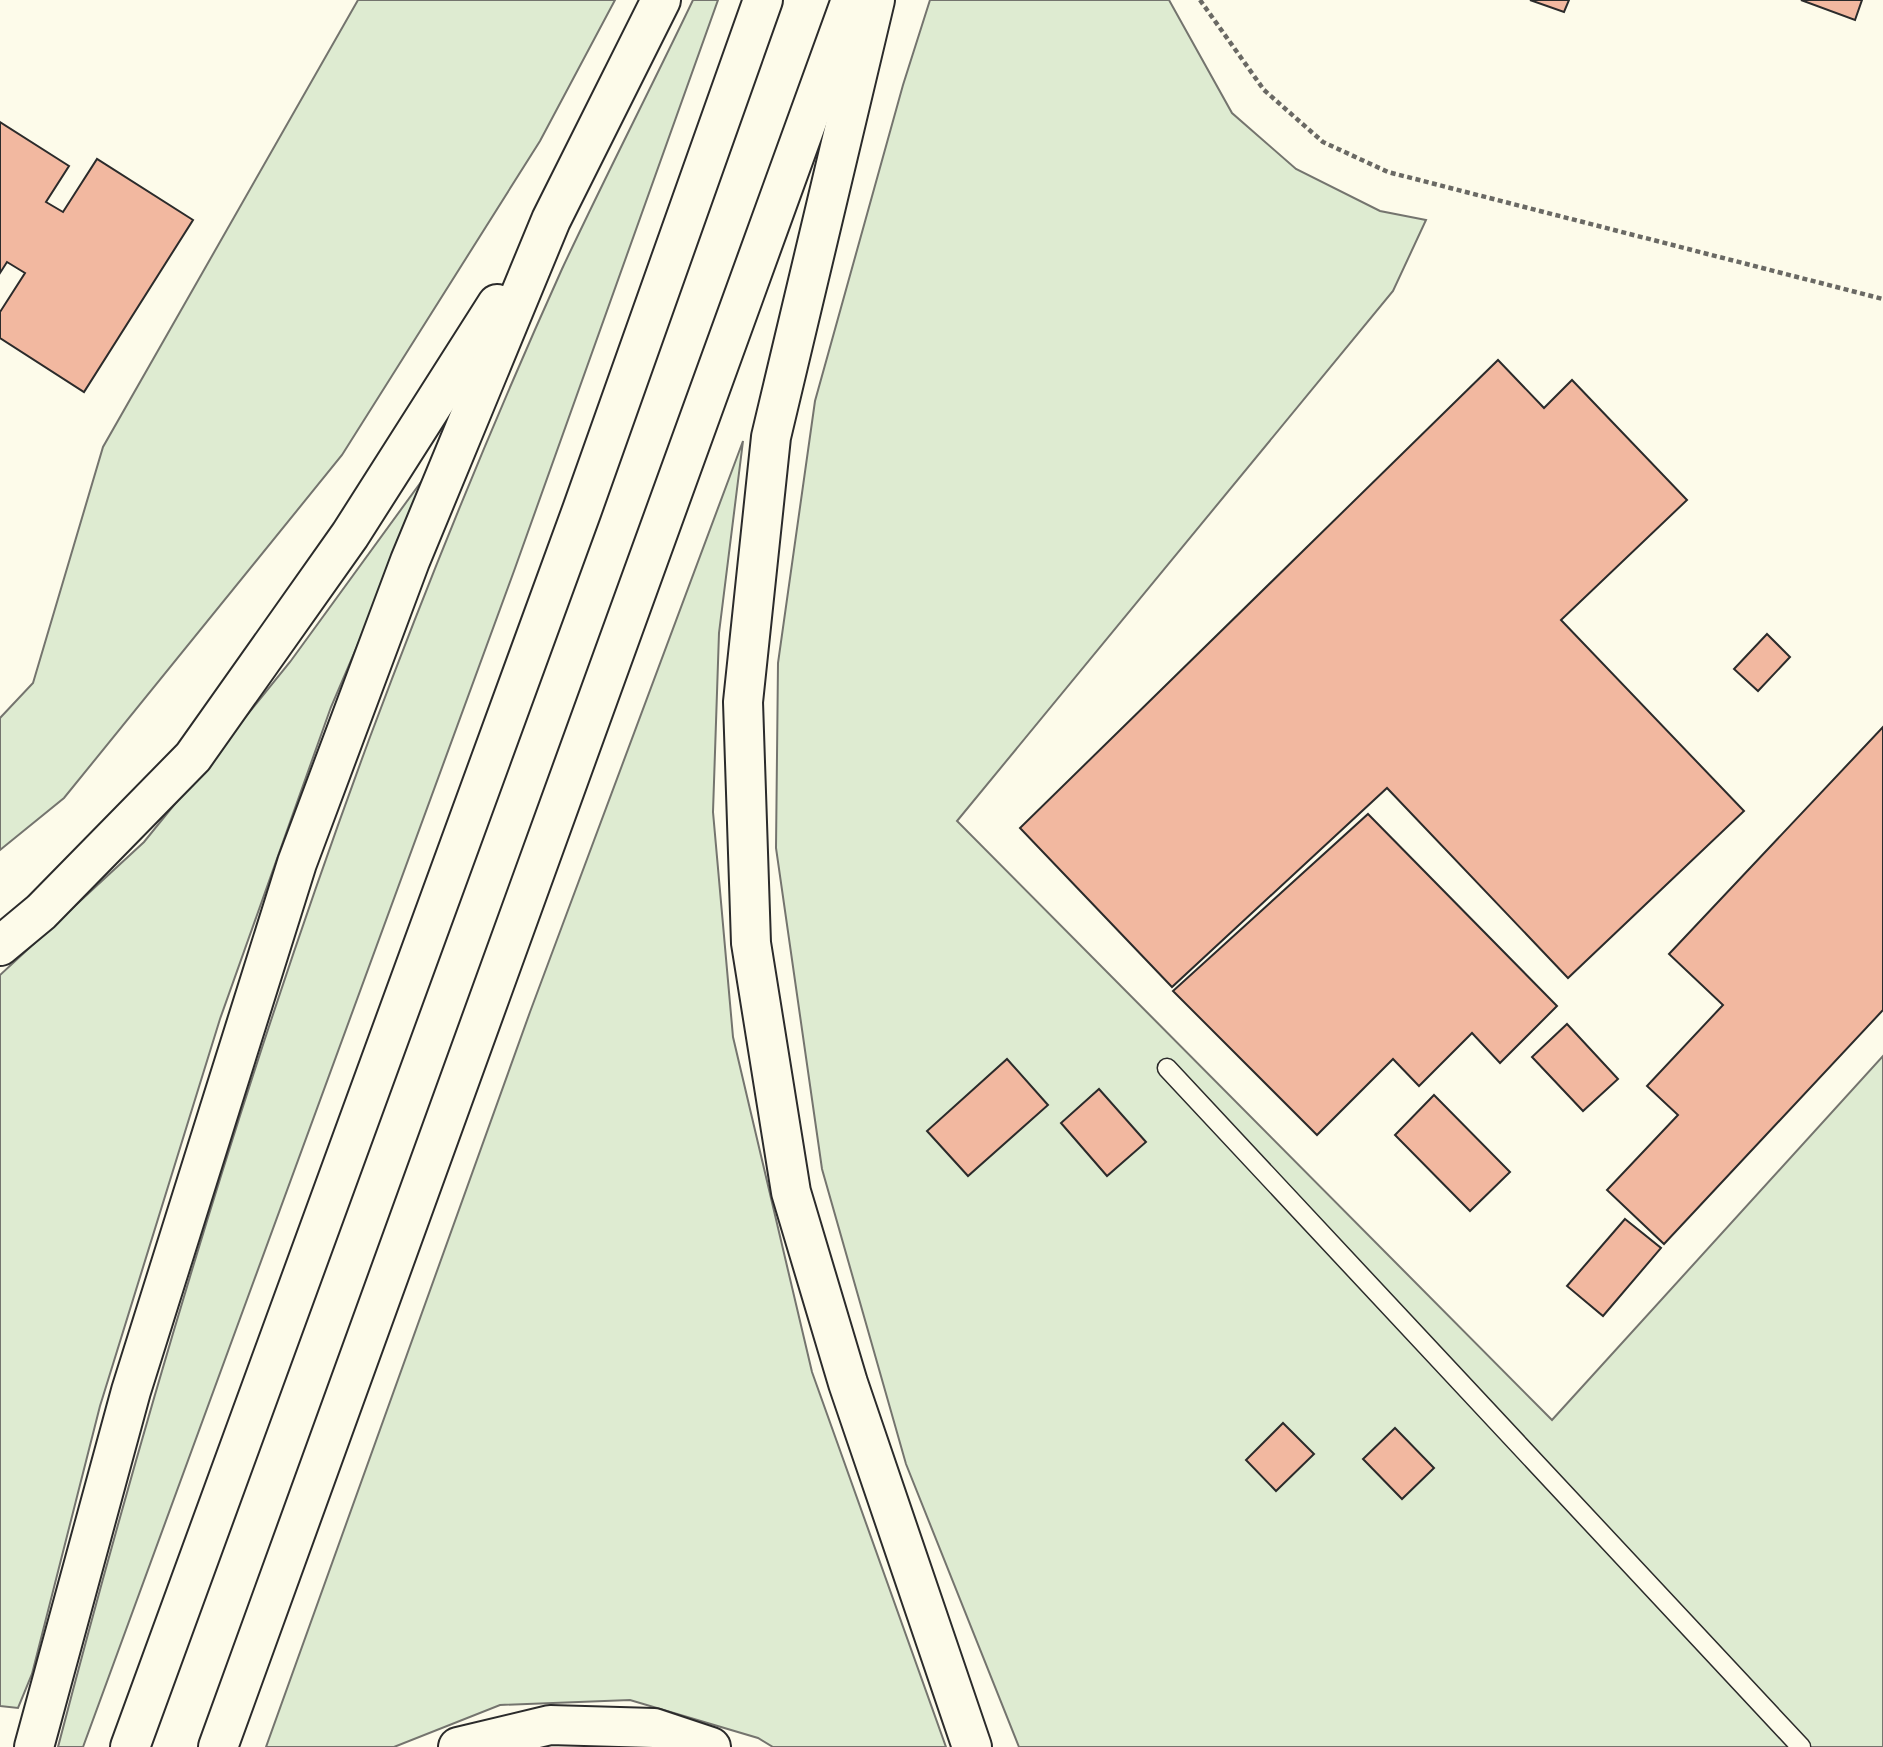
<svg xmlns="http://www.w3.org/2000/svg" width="1883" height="1747" viewBox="0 0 1883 1747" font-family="Roboto,sans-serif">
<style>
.green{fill:#deebd1;stroke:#74746e;stroke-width:2}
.building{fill:#f2b8a0;stroke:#2b2b2b;stroke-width:2}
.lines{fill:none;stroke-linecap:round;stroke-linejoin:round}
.service-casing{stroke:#2b2b2b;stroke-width:21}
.motorway-casing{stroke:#2b2b2b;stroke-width:42}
.path{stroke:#6a6964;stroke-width:4.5;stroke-dasharray:5 3.5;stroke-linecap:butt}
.service{stroke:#fdfbea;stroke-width:18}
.motorway{stroke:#fdfbea;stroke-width:38}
</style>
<rect width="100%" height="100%" fill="#fdfbea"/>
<g class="green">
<polygon points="358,0 615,0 540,141 342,455 64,798 0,850 0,718 33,683 103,447"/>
<path d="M693 0H718L514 571 83 1747H58C147 1406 248 1067 370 737 429 579 493 422 562 269 604 179 650 90 693 0Z"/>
<polygon points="930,0 1169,0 1232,113 1296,169 1380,211 1426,220 1393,291 957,821 1552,1420 1883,1056 1883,1747 1019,1747 906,1464 822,1169 776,848 778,663 815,401 903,85"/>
<polygon points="743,441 719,633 713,812 733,1037 812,1372 946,1747 773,1747 758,1738 630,1700 500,1705 394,1747 266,1747 530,1012"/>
<polygon points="437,460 331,707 220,1019 100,1406 32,1674 18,1708 0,1706 0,975 144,842 290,662"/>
</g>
<g class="building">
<polygon points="1530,0 1569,0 1564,12"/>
<polygon points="1801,0 1862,0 1855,20"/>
<polygon points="0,122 69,166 46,202 63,212 97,159 193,220 84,392 0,338 0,312 25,273 7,262 0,273"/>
<polygon points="1498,360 1544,408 1572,380 1687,500 1561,620 1744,811 1568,978 1387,788 1172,987 1020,828"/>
<polygon points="1767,634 1790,657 1758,691 1734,669"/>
<polygon points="1883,727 1883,1010 1664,1244 1607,1190 1678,1115 1647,1086 1723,1005 1669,954"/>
<polygon points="1368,814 1557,1006 1500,1063 1472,1033 1419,1086 1393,1059 1317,1135 1173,991"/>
<polygon points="1567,1024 1618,1079 1583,1111 1532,1057"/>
<polygon points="1007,1059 1048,1105 968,1176 927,1131"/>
<polygon points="1099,1089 1146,1142 1107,1176 1061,1123"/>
<polygon points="1434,1095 1510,1172 1470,1211 1395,1135"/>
<polygon points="1625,1219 1661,1248 1603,1316 1567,1286"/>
<polygon points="1283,1423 1314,1454 1276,1491 1246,1460"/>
<polygon points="1395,1428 1434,1468 1402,1499 1363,1459"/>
</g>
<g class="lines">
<defs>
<polyline id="service" points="1167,1068 1801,1747"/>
<g id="motorway">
<polyline points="875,0 771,437 743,702 751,943 791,1192 848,1383 972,1747"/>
<polyline points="0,946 41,912 193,757 350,535 497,304"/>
<polyline points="34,1747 131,1391 297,863 410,561 551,220 661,0"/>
<polyline points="130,1747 582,510 763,0"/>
<polyline points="218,1747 851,0"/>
<polyline points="458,1747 550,1725 654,1728 711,1747"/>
</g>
</defs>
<use href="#service" class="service-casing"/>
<use href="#motorway" class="motorway-casing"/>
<polyline class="path" points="1200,0 1264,90 1323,142 1388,172 1883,299"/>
<use href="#service" class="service"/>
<use href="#motorway" class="motorway"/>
</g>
</svg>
